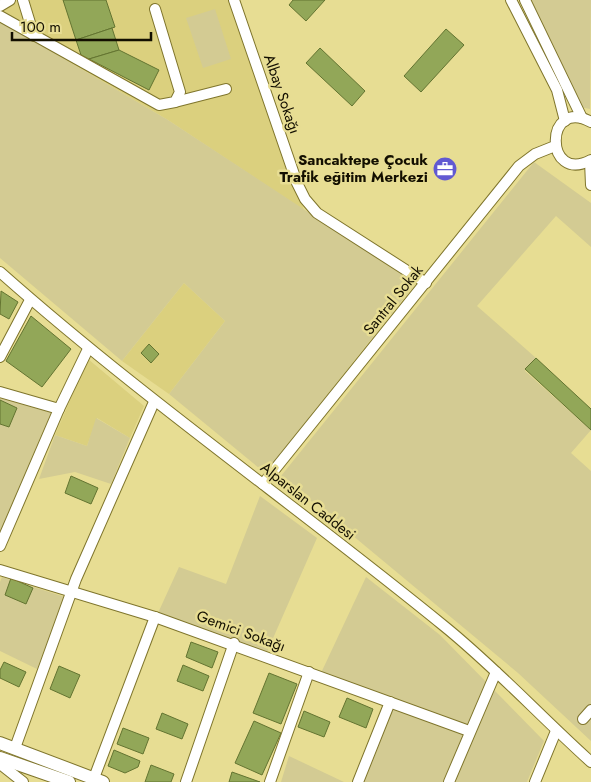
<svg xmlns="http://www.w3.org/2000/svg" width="591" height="782" viewBox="0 0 591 782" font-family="Jost,sans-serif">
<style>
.built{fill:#dbd07e}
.green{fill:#d3cb93}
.building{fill:#92a758;stroke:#637431}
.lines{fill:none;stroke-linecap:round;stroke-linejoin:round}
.minor-casing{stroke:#7f752c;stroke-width:12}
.major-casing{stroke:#7f752c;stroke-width:14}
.minor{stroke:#fff;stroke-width:10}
.major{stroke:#fff;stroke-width:12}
.labels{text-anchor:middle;stroke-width:5;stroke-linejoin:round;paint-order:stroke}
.street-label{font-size:15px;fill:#130f00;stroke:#e7dd93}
.poi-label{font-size:15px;font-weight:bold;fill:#130f00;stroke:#e7dd93;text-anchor:end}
</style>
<rect width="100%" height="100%" fill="#e7dd93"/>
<g class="built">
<polygon points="0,0 231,0 304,210 168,120 0,21"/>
<polygon points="184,283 225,321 169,394 122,361"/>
<polygon points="88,359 144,406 130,438 97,418 87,446 55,435"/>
</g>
<g class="green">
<polygon points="530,0 591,0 590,109 580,107"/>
<polygon points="215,9 231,59 203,68 186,18"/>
<polygon points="0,21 168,120 416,283 265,473 169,394 225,321 184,283 122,361 0,258"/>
<polygon points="534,162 591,203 591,247 556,216 477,306 536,358 525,371 591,430 571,453 591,471 591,741 518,673 281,476"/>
<polygon points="0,398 53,413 0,542"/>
<polygon points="96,418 130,438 111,484 75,472 39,479 55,435 87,446"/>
<polygon points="260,496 317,538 267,652 158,613 179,567 226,584"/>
<polygon points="2,577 65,597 37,669 0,651 0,582"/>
<polygon points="366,577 440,635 544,741 527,782 363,782 394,699 321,673"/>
<polygon points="289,756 344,782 281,782"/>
</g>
<g class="building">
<polygon points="63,0 106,0 115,27 76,40"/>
<polygon points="293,0 325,0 306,21 289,5"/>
<polygon points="112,28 119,50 89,59 81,55 76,40"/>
<polygon points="446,29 464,45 421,92 404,76"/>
<polygon points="320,48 365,91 352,106 306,63"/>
<polygon points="119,50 159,70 149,90 89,59"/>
<polygon points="1,291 18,302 9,319 0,314"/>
<polygon points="31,316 71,349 42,387 6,361"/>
<polygon points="149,344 159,354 151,363 141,353"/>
<polygon points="536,358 591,409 591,430 525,369"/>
<polygon points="0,400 17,408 9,427 0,424"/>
<polygon points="71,476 98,488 91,504 65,493"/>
<polygon points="11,578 33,588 26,604 5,595"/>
<polygon points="191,642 218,652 212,668 186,657"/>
<polygon points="4,662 26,672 19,687 0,678 0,670"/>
<polygon points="183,665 209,676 203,691 177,681"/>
<polygon points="59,666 80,675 70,698 50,689"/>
<polygon points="269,673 297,684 281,724 253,713"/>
<polygon points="347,698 373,709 366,728 339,717"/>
<polygon points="304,711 330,722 324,737 298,727"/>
<polygon points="162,713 188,724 182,739 156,729"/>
<polygon points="254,721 281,733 262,775 235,763"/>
<polygon points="123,728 149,738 143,754 117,744"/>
<polygon points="114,750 140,761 138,767 125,773 108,766"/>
<polygon points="151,765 174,774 171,782 145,782"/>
<polygon points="232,772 260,782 229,782"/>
</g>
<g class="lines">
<defs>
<g id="minor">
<polyline points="23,0 34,36"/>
<polyline points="234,0 297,183 305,199 317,213 426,283"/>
<polyline points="511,0 557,90 565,121"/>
<polyline points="525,0 582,118"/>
<polyline points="0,6 10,0"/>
<polyline points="0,16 159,105 175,102 180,92 155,9"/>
<polyline points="175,102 226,89"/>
<path d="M591 122C544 96 544 185 591 160"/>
<polyline points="590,161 591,185"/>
<path d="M0 272C142 398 297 506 444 626 496 668 541 717 591 762"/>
<polyline points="0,357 30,300"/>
<polyline points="0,392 59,409 88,349"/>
<polyline points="263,484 519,166 535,154 555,146"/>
<polyline points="0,546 59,409"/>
<polyline points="0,570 155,617 469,731"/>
<polyline points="583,719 591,710"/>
<polyline points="15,748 76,579 154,402"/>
<polyline points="0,764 23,782"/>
<polyline points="94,778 155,617"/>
<polyline points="186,782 234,643"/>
<polyline points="270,782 309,672"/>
<polyline points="358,782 390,702"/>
<polyline points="449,782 496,672"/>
<polyline points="535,782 556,731"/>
</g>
<g id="major">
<polyline points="0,743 103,782"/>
<polyline points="0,758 69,782"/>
</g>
</defs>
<use href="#minor" class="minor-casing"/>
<use href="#major" class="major-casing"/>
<use href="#minor" class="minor"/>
<use href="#major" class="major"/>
</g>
<defs>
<symbol id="office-disc" viewBox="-11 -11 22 22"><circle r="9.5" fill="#6159d2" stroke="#e7dd93"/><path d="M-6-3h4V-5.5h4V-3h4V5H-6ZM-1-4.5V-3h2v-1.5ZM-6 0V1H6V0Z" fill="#fff"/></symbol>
</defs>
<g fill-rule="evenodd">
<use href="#office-disc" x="431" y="155" width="28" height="28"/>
</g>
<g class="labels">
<g class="street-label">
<text transform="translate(282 94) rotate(71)" y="5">Albay Sokağı</text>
<text transform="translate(393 300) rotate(-51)" y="5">Santral Sokak</text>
<text transform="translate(308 501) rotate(38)" y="5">Alparslan Caddesi</text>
<text transform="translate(241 631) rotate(20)" y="5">Gemici Sokağı</text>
</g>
<g class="poi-label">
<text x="428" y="165">Sancaktepe Çocuk<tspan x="428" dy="17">Trafik eğitim Merkezi</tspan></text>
</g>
</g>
<path d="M12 32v8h139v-8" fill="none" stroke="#130f00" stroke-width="2.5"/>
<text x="20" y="32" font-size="15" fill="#130f00" stroke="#e7dd93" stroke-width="4" paint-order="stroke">100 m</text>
</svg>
